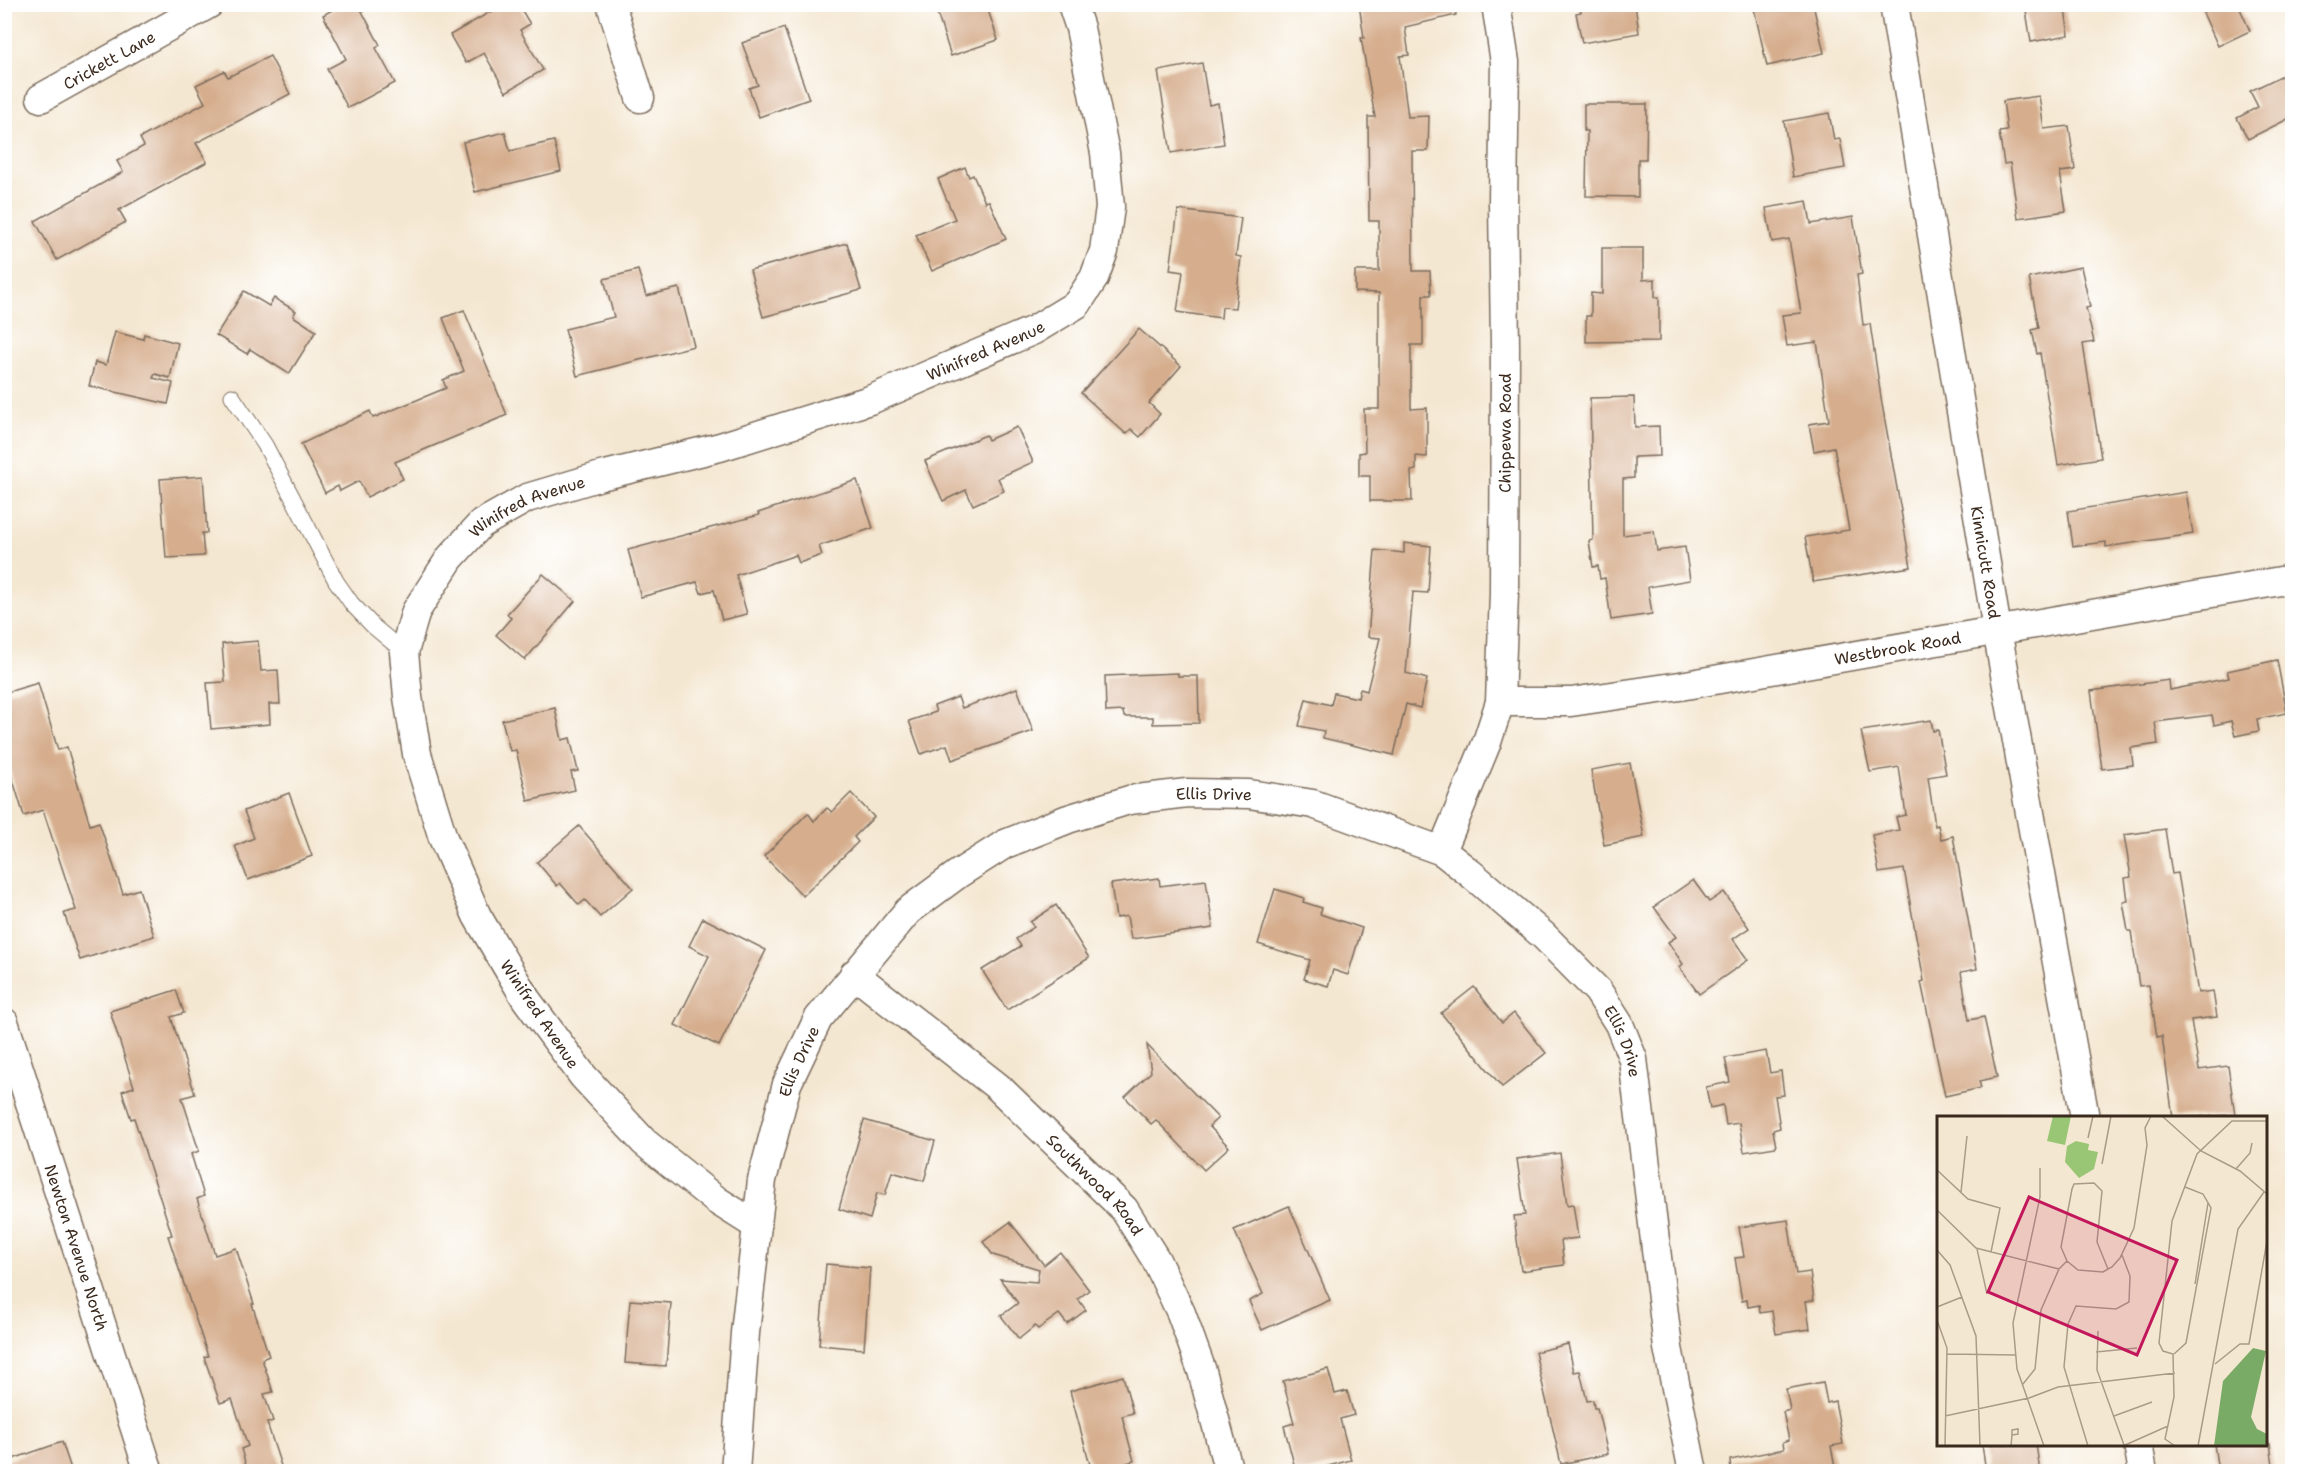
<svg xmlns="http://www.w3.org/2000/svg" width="2297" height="1476" viewBox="0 0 2297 1476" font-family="'Shantell Sans',sans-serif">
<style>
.building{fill:#d6ae8e}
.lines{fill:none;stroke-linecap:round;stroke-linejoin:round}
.service-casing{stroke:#7c6c5d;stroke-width:17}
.minor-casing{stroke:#7c6c5d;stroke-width:31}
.service{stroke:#fff;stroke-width:15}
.minor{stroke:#fff;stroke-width:28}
.labels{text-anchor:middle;stroke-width:6;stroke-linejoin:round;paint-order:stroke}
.street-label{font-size:16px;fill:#3b2a1e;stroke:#fff}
.inset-road{fill:none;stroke:#aa9b89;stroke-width:1.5}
.view{fill:#c2185b;fill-opacity:0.15;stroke:#c2185b;stroke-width:3}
.inset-edge{fill:none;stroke:#3b2a1e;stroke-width:3}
</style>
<rect width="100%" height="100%" fill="#fff"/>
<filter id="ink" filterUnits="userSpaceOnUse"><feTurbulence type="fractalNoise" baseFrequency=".0167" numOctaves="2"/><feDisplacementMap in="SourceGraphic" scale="12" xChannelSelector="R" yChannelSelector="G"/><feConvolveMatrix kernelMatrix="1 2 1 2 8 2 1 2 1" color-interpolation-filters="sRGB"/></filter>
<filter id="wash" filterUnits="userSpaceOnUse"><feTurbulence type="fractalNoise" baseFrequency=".008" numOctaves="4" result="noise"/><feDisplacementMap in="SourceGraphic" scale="24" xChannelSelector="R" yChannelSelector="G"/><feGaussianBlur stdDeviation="1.35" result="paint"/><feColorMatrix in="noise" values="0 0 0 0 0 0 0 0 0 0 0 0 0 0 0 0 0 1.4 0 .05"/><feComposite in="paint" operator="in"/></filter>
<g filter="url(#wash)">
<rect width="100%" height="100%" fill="#f4e7d1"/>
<g id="blocks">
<g class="building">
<polygon points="343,4 358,4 380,45 376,48 395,83 348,108 327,69 346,59 323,15"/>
<polygon points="504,4 518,4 530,24 520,30 543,70 506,92 484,53 466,63 450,35"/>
<polygon points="934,4 986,4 998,40 951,56"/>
<polygon points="1359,4 1455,4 1456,15 1405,27 1409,55 1400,56 1408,117 1429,116 1428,151 1412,151 1413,271 1430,271 1431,295 1423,295 1423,345 1411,345 1411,409 1427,408 1427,457 1416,456 1416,470 1411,471 1412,501 1370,501 1370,476 1359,476 1359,453 1365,452 1364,409 1379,409 1379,293 1355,292 1355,271 1379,271 1379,221 1369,221 1368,117 1375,117 1361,38 1364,38"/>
<polygon points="1580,4 1635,4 1639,33 1582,43 1576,13 1581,12"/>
<polygon points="1753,4 1813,4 1824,53 1767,66"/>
<polygon points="2025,4 2064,4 2069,35 2031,42"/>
<polygon points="2199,4 2238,4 2250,31 2218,46"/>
<polygon points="784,28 809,99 759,117 749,88 758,85 742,43"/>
<polygon points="270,56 290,94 196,143 207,162 119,210 126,222 57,260 35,221 123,172 117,161 144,146 140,138 205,103 196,85 224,71 228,77"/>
<polygon points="1202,63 1209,105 1218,103 1224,144 1171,153 1158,71"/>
<polygon points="2285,74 2292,89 2292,117 2248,139 2237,118 2258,107 2250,91"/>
<polygon points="2039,96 2044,129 2069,126 2075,170 2060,172 2066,211 2018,218 2010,163 2004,164 1999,132 2007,131 2003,101"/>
<polygon points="1584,104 1647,104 1646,159 1638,159 1638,197 1586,196 1587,131 1584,131"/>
<polygon points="1829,113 1834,140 1840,139 1845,168 1793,177 1784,121"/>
<polygon points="505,132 510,151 554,141 561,171 475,192 463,142"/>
<polygon points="965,167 969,177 973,175 985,202 989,201 1006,239 932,271 916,235 955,219 938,179"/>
<polygon points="1807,201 1811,224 1853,217 1862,274 1857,275 1863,325 1870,324 1882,404 1911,567 1813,582 1805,537 1849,530 1834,447 1814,451 1809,424 1829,421 1817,342 1787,346 1782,315 1801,313 1789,239 1772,242 1766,208"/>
<polygon points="1178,210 1241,218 1236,256 1241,257 1235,308 1222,307 1221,318 1177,312 1183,272 1170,270"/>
<polygon points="847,243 861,290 763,317 750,270"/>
<polygon points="1602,248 1643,248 1643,280 1655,279 1655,297 1659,297 1659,341 1586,342 1586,316 1591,316 1591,293 1602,294"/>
<polygon points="2081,267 2090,307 2086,308 2094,342 2083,344 2101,458 2058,465 2040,353 2037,354 2032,330 2039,328 2029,278"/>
<polygon points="638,270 646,296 679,288 694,346 577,376 565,329 614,317 604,279"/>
<polygon points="244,291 269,306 274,298 296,311 293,316 316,331 289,374 250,349 247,354 216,335"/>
<polygon points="464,310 507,415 395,462 403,479 367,497 359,481 340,491 338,486 325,493 301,444 370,411 373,418 446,388 443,380 464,371 443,318"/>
<polygon points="1139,329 1181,366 1149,403 1160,414 1140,437 1131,429 1126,434 1081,393"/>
<polygon points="115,332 143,339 144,334 178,343 170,378 155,374 153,378 173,383 168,404 89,386 95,362 106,365"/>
<polygon points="1634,397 1635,427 1659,426 1660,456 1634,457 1634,478 1623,479 1623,535 1654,531 1657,551 1685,547 1690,580 1648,587 1652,614 1611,620 1605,578 1600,579 1598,566 1593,567 1589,541 1593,540 1590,398"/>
<polygon points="1017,427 1033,462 998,478 1004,491 973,505 966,490 943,501 925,461 986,435 988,440"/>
<polygon points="203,476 207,533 202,533 204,556 166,558 160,479"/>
<polygon points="857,480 873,528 819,546 822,555 799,563 796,555 736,575 747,614 722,620 714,590 701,593 697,582 641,597 628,550 759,515 758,513"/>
<polygon points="2186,492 2193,534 2106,547 2106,542 2073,546 2068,511"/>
<polygon points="1404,543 1431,546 1428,593 1413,592 1406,673 1427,679 1420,708 1406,704 1394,755 1323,738 1324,731 1299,726 1306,699 1331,705 1334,693 1358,698 1360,689 1367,691 1380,638 1368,637 1375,550 1404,553"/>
<polygon points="543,574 575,601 525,660 496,635 511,618 507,614"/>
<polygon points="258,641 261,671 278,670 280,704 269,704 270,724 211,729 207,683 225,682 222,644"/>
<polygon points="2277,660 2287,713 2257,719 2259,731 2235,736 2231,721 2214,725 2212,715 2155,722 2158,744 2131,748 2133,765 2102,769 2091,691 2169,680 2170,690 2229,678 2227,671"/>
<polygon points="1178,673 1178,676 1198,676 1199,723 1153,724 1153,717 1124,717 1123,711 1106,712 1105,676"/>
<polygon points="38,683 58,750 67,747 90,825 99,822 123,894 139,889 154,936 80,960 64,913 76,910 43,810 24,816 4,751 4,693"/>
<polygon points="1017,688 1033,731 952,760 947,745 921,754 909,721 936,712 934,706 958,697 962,708"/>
<polygon points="555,708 562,740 570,738 578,771 571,772 575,790 528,801 516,750 510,751 502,720"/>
<polygon points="1931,720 1933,731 1938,730 1946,774 1928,777 1935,826 1938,825 1941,839 1953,836 1977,969 1961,972 1969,1020 1984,1017 1997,1077 1979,1081 1981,1088 1945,1096 1921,982 1924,981 1904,869 1879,873 1872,835 1899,830 1896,817 1906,815 1899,767 1870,772 1861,731"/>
<polygon points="1630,763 1644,837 1604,845 1591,770"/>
<polygon points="289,793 312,856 248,880 235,846 254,838 244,811"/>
<polygon points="851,793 874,817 854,837 858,842 803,896 764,856 808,813 814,821 827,808 832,812"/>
<polygon points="579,826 633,888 600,917 585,900 579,905 560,883 557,886 537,862"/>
<polygon points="2165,829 2172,874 2178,873 2198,993 2213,991 2217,1017 2191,1020 2199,1070 2228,1066 2235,1115 2173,1118 2162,1036 2157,1037 2149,985 2139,986 2131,931 2128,931 2123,902 2128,901 2125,878 2131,877 2124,835"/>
<polygon points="1159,878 1160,886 1206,880 1213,928 1131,939 1127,916 1116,918 1111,884"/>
<polygon points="1693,880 1709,902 1724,892 1749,928 1733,939 1748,960 1699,994 1679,967 1683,964 1668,942 1676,937 1654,907"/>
<polygon points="1275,889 1304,898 1303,902 1322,908 1320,914 1362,928 1348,975 1333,970 1328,986 1304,979 1310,960 1258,944"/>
<polygon points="1056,905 1089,958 1007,1010 982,970 1021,946 1016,939 1034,927 1030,922"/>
<polygon points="703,918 766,950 719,1046 675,1025 709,956 689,946"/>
<polygon points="1474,987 1502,1023 1514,1013 1546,1053 1502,1087 1441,1013"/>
<polygon points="176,990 184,1013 171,1017 195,1094 182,1098 199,1151 191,1154 204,1196 197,1199 215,1255 236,1248 254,1304 252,1304 269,1356 262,1359 273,1392 264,1394 273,1421 267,1423 283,1472 248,1472 241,1449 248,1446 232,1399 220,1403 204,1357 208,1356 168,1236 172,1235 134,1118 131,1119 122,1091 134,1087 110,1011"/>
<polygon points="1147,1045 1218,1118 1209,1126 1229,1147 1204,1170 1156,1120 1151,1124 1125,1097 1151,1072"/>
<polygon points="1766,1051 1770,1073 1781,1071 1784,1095 1775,1096 1780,1128 1773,1130 1776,1147 1744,1152 1739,1123 1726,1125 1723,1105 1710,1108 1706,1087 1730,1082 1725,1058"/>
<polygon points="864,1120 935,1141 924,1181 892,1172 885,1195 877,1193 870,1219 839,1209"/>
<polygon points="1560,1153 1567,1205 1573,1204 1578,1238 1561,1240 1564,1265 1521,1271 1514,1216 1525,1215 1517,1159"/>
<polygon points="1289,1206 1330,1300 1262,1330 1249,1301 1263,1294 1234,1230"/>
<polygon points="1788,1220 1796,1274 1810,1272 1814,1300 1806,1301 1810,1329 1776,1334 1772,1311 1760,1313 1759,1305 1748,1307 1747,1300 1742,1301 1735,1258 1744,1257 1739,1227"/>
<polygon points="1010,1222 1044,1265 1060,1252 1089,1290 1078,1299 1086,1310 1067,1324 1059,1314 1038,1329 1035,1326 1019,1339 1001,1316 1018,1303 1000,1279 1037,1282 1039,1269 993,1255 983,1242"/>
<polygon points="826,1264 870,1268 864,1349 819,1345"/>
<polygon points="630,1300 671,1303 666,1366 625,1363"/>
<polygon points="1568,1344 1574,1372 1580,1371 1587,1401 1593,1400 1594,1408 1597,1408 1608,1454 1561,1464 1535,1352"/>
<polygon points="1328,1369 1335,1394 1347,1391 1354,1415 1340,1419 1351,1460 1306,1472 1296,1472 1284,1426 1294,1423 1283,1381"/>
<polygon points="1123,1376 1133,1413 1122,1416 1134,1461 1092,1472 1070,1391"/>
<polygon points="1823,1382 1827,1403 1835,1401 1843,1444 1831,1446 1836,1472 1731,1472 1730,1460 1784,1449 1783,1442 1789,1440 1783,1412 1790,1410 1786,1389"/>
<polygon points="62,1442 72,1472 4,1472 4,1462"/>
<polygon points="1982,1444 2036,1444 2040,1472 1986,1472"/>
<polygon points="2214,1444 2270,1444 2274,1472 2218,1472"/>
</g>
</g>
</g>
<g filter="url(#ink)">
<use href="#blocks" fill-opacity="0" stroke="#7c6c5d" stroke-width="1.5"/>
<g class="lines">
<defs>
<polyline id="service" points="232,396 265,445 336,581 352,604 374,627 404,652"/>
<g id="minor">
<polyline points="611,4 640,98"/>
<path id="s1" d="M1894 4 1997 630 2085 1118"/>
<path id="s2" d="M41 98 209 4"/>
<path id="s3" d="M1500 702H1571L1680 686 2292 579"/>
<path id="s4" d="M1442 851 1487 742 1500 702 1504 593 1505 346 1503 202 1505 62 1496 4"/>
<path id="s5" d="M854 974 998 1087 1124 1209 1156 1260 1181 1313 1202 1371 1229 1472"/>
<path id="s6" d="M4 1022 149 1472"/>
<path id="s7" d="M757 1226 716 1200 644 1142 583 1076 526 999 477 916 443 838 417 754 408 697 404 652 416 611 450 558 481 524 527 498 601 476 720 447 870 400 1034 330 1077 304 1094 278 1104 251 1110 207 1105 153 1080 28 1072 4"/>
<polyline points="2138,1444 2143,1472"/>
<path id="s8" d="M735 1472 745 1333 762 1180 787 1084 818 1019 908 911 958 874 1005 844 1068 819 1129 800 1187 793 1249 794 1313 804 1442 851 1470 873 1544 936 1598 991 1619 1024 1633 1059 1668 1348 1693 1472"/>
</g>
</defs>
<use href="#service" class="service-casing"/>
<use href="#minor" class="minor-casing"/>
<use href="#service" class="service"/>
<use href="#minor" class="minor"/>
</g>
</g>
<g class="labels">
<g class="street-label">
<text dy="6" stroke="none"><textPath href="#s2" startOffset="78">Crickett Lane</textPath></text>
<text dy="6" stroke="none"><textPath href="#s7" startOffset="1386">Winifred Avenue</textPath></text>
<text dy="6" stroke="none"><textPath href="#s4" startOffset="429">Chippewa Road</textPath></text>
<text dy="6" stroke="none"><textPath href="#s7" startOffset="900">Winifred Avenue</textPath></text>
<text dy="6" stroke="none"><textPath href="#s1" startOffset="566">Kinnicutt Road</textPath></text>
<text dy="6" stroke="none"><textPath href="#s3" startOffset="402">Westbrook Road</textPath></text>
<text dy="6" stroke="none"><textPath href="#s8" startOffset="940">Ellis Drive</textPath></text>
<text transform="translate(540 1014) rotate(56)" y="6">Winifred Avenue</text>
<text dy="6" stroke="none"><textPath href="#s8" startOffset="1444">Ellis Drive</textPath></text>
<text dy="6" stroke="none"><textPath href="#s8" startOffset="418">Ellis Drive</textPath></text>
<text dy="6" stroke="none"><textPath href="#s5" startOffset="321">Southwood Road</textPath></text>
<text dy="6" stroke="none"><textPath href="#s6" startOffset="237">Newton Avenue North</textPath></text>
</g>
</g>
<g transform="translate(1937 1116)">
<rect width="330" height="330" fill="#f4e7d1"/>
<path d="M316 232 329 235 314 301 320 313 330 318V330H277L286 265Z" fill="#7aab66"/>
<path d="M139 25 152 28 151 34 161 36 157 53 142 62 128 46 130 30Z" fill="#99c674"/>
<path d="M116 0H134L128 29 110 25Z" fill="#99c674"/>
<path class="inset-road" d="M225 0 264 35 303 55 330 78M151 22 156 0M165 48 174 0M103 52V81L76 207 80 253 107 330M299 53 313 37 315 27M0 54 31 83 63 92 54 136M24 76 30 20M0 94 39 132 122 153M40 133 50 178M0 134 13 149 39 220 43 330M171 153 160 126 165 75 157 67 137 68 135 73 124 131 130 145 141 154 166 156 171 153 175 151 183 142 197 112 210 29 208 12 214 0M258 168 271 87M0 191 25 181M0 204 10 232 8 330M161 215 160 254 187 329M159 236 200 232M10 238 79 239M237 238 249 227 274 92 266 78 248 71M278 248 303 228H312L330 125M86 268 98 253 104 194 122 153 130 145M8 300 92 282 121 271 238 257M177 300 215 286M74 330 75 319V314L81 313V318L75 319M151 330 127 251 131 208 139 190 179 193 192 186 193 160 185 139M186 330 231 310M238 330 228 323 237 281 236 238 226 235 222 227 235 105 260 38 295 5H329M261 330 301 113 327 76"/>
<path class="view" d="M92 81 240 144 200 239 51 176Z"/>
<rect width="330" height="330" class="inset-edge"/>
</g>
<rect width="2297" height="1476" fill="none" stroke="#fff" stroke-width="24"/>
</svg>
